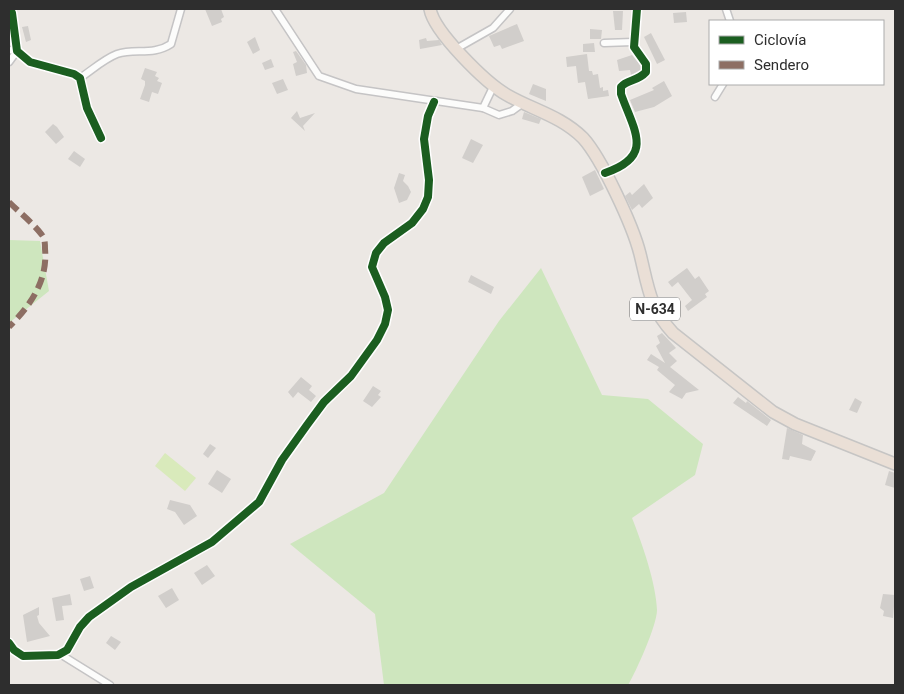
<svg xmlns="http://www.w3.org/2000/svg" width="904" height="694" viewBox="0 0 904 694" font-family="Roboto,sans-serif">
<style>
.green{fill:#cee6be}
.pitch{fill:#d9eabb}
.building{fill:#d1cecb}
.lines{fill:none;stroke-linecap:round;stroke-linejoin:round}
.street-casing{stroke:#c5c4c5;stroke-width:9}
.highway-casing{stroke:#c6c5c4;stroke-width:14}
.street{stroke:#fcfcfb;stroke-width:6}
.highway{stroke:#eadfd6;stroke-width:11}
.quiet{stroke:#8d6e63;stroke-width:6;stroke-dasharray:12 6;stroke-linecap:butt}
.cycleway-casing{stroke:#fff;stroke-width:11}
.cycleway{stroke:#1b5e20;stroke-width:8}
.labels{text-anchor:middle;stroke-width:5;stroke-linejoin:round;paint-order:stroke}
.shield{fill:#fff;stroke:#6d6d6d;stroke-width:1}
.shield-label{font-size:14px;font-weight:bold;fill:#2e2e2e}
</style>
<rect width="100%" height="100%" fill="#ece8e4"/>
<g class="green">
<polygon points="9,240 40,241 49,291 9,323"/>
<path d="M541 268 602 395 648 399 703 444 695 475 632 518C642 543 656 583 657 610 657 625 636 672 628 685H384L375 614 290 544 384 493 499 321Z"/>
</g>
<polygon class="pitch" points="165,453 196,478 185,491 155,466"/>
<g class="building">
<polygon points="205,9 221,9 224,17 221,19 222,22 212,26"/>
<polygon points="613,11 623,11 622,30 615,30"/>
<polygon points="686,12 687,22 674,23 673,13"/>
<polygon points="517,24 524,41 502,49 500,45 494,47 489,36"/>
<polygon points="28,26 31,40 26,42 22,27"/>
<polygon points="590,29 602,30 601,39 590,39"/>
<polygon points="651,33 665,60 657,64 644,37"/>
<polygon points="255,37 260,50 253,54 247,42"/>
<polygon points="426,38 427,41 439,40 442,45 420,49 419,40"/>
<polygon points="594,43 595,52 583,52 583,44"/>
<polygon points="296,51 306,65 307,73 296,76 293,64 297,62 293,52"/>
<polygon points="587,54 589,71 592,71 593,75 598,74 600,88 603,87 603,91 608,90 609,96 588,99 585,82 578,83 576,66 567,67 566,57"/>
<polygon points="632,55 641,66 641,70 631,75 630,70 619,71 617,60"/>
<polygon points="271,59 274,67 265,70 262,63"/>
<polygon points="145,68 157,72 155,76 159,78 157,81 162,83 158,94 152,92 149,102 140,99 145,85 145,81 141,79"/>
<polygon points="283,79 288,90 277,94 272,83"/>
<polygon points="664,81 672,96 654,107 635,112 630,100 654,90 652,88"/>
<polygon points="533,84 546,89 546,101 529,94"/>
<polygon points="297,111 300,118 315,113 303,126 305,131 291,118"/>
<polygon points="524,112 541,119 539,124 522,119"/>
<polygon points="53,124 57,127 64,137 56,144 45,132"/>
<polygon points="471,139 483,145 473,163 462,158"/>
<polygon points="74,151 85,159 80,167 68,159"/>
<polygon points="595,170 604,189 590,196 582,177"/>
<polygon points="399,173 405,175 403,181 408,186 411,192 407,200 399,203 394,188"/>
<polygon points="644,184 653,198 642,208 639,204 632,210 625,196 630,192 632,195"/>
<polygon points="687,268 695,279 699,276 709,291 705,294 707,297 688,311 685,306 692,300 678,282 672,287 668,282"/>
<polygon points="471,275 494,287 491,294 468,282"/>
<polygon points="643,303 649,312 637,319 631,310"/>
<polygon points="662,333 676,348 669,353 677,361 670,367 699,390 686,393 682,399 669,392 675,385 657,370 659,367 647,360 651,354 665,363 656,346 660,343 657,336"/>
<polygon points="301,377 312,386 309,390 316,396 311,402 298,392 293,398 288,392"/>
<polygon points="373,386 381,391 378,395 381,397 372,407 363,401"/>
<polygon points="738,397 746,403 747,401 771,420 767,426 733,403"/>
<polygon points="855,398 862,402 857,413 849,410"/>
<polygon points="787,428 803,435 802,444 816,451 811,461 790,456 789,460 782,459"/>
<polygon points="210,444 216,448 208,458 203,454"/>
<polygon points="217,470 231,479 222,493 208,484"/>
<polygon points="889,471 895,473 895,488 885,485"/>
<polygon points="170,500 190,505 197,516 184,525 175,512 167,509"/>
<polygon points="207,565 215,576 202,585 194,573"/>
<polygon points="90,576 94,588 84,591 80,579"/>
<polygon points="172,588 179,600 166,608 158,596"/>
<polygon points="70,594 72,605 62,606 64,620 56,621 52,598"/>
<polygon points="883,594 895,595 893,618 883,616 884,611 880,608"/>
<polygon points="39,607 39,615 37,616 39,623 50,636 27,642 23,615"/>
<polygon points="111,636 121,642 115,650 106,643"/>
</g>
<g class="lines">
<defs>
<g id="street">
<polyline points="275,9 319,76 356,89 483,108 494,85"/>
<polyline points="726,9 730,21"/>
<polyline points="12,13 17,51 30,62 74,74 80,78 87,108 101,138"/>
<polyline points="604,43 633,42"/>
<polyline points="456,49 493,28 510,9"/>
<polyline points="9,50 17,51 9,62"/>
<path d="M80 78C92 70 104 59 117 54 135 48 153 56 171 44L181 9"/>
<polyline points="715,97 723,84"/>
<polyline points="483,108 499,115 512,111 523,103"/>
<path d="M605 173C655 156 634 131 621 94V87C627 79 637 82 646 72V64L634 47 637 9"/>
<polyline points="9,643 14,650 23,656 58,655 67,650 80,627 89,617 131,587 212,542 259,502 282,460 307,425 324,402 351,376 377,340 385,324 388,310 385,297 372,267 376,253 384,243 412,223 423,209 428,197 429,180 424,139 428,116 434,102"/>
<polyline points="60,654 110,685"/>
</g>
<path id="highway" d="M430 9C434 32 486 83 507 95 533 110 561 116 583 138 602 159 633 226 640 254 648 286 649 307 673 333L773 412 795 424 895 464"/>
</defs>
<use href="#street" class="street-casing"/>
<use href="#highway" class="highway-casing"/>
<use href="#street" class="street"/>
<use href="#highway" class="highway"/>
<path class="quiet" d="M9 202C20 213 33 223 42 235 45 238 45 245 45 249 48 281 30 306 9 327"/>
<defs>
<g id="cycleway">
<polyline points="12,13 17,51 30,62 74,74 80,78 87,108 101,138"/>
<path d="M605 173C655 156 634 131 621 94V87C627 79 637 82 646 72V64L634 47 637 9"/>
<polyline points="9,643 14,650 23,656 58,655 67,650 80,627 89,617 131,587 212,542 259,502 282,460 307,425 324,402 351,376 377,340 385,324 388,310 385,297 372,267 376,253 384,243 412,223 423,209 428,197 429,180 424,139 428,116 434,102"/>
</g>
</defs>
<use href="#cycleway" class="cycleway-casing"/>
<use href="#cycleway" class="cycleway"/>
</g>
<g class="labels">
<rect class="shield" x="630" y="297.5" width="50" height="23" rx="4"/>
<g class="shield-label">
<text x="655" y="314">N-634</text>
</g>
</g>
<rect width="904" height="694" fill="none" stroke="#2e2e2e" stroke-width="20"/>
<rect x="709" y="20" width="175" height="65" fill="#ffffff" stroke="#ababab"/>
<rect x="719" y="36" width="25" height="8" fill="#1b5e20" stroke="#ababab"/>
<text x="754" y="45" font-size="15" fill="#2e2e2e">Ciclovía</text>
<rect x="719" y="61" width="25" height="8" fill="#8d6e63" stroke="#ababab"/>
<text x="754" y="70" font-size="15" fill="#2e2e2e">Sendero</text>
</svg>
